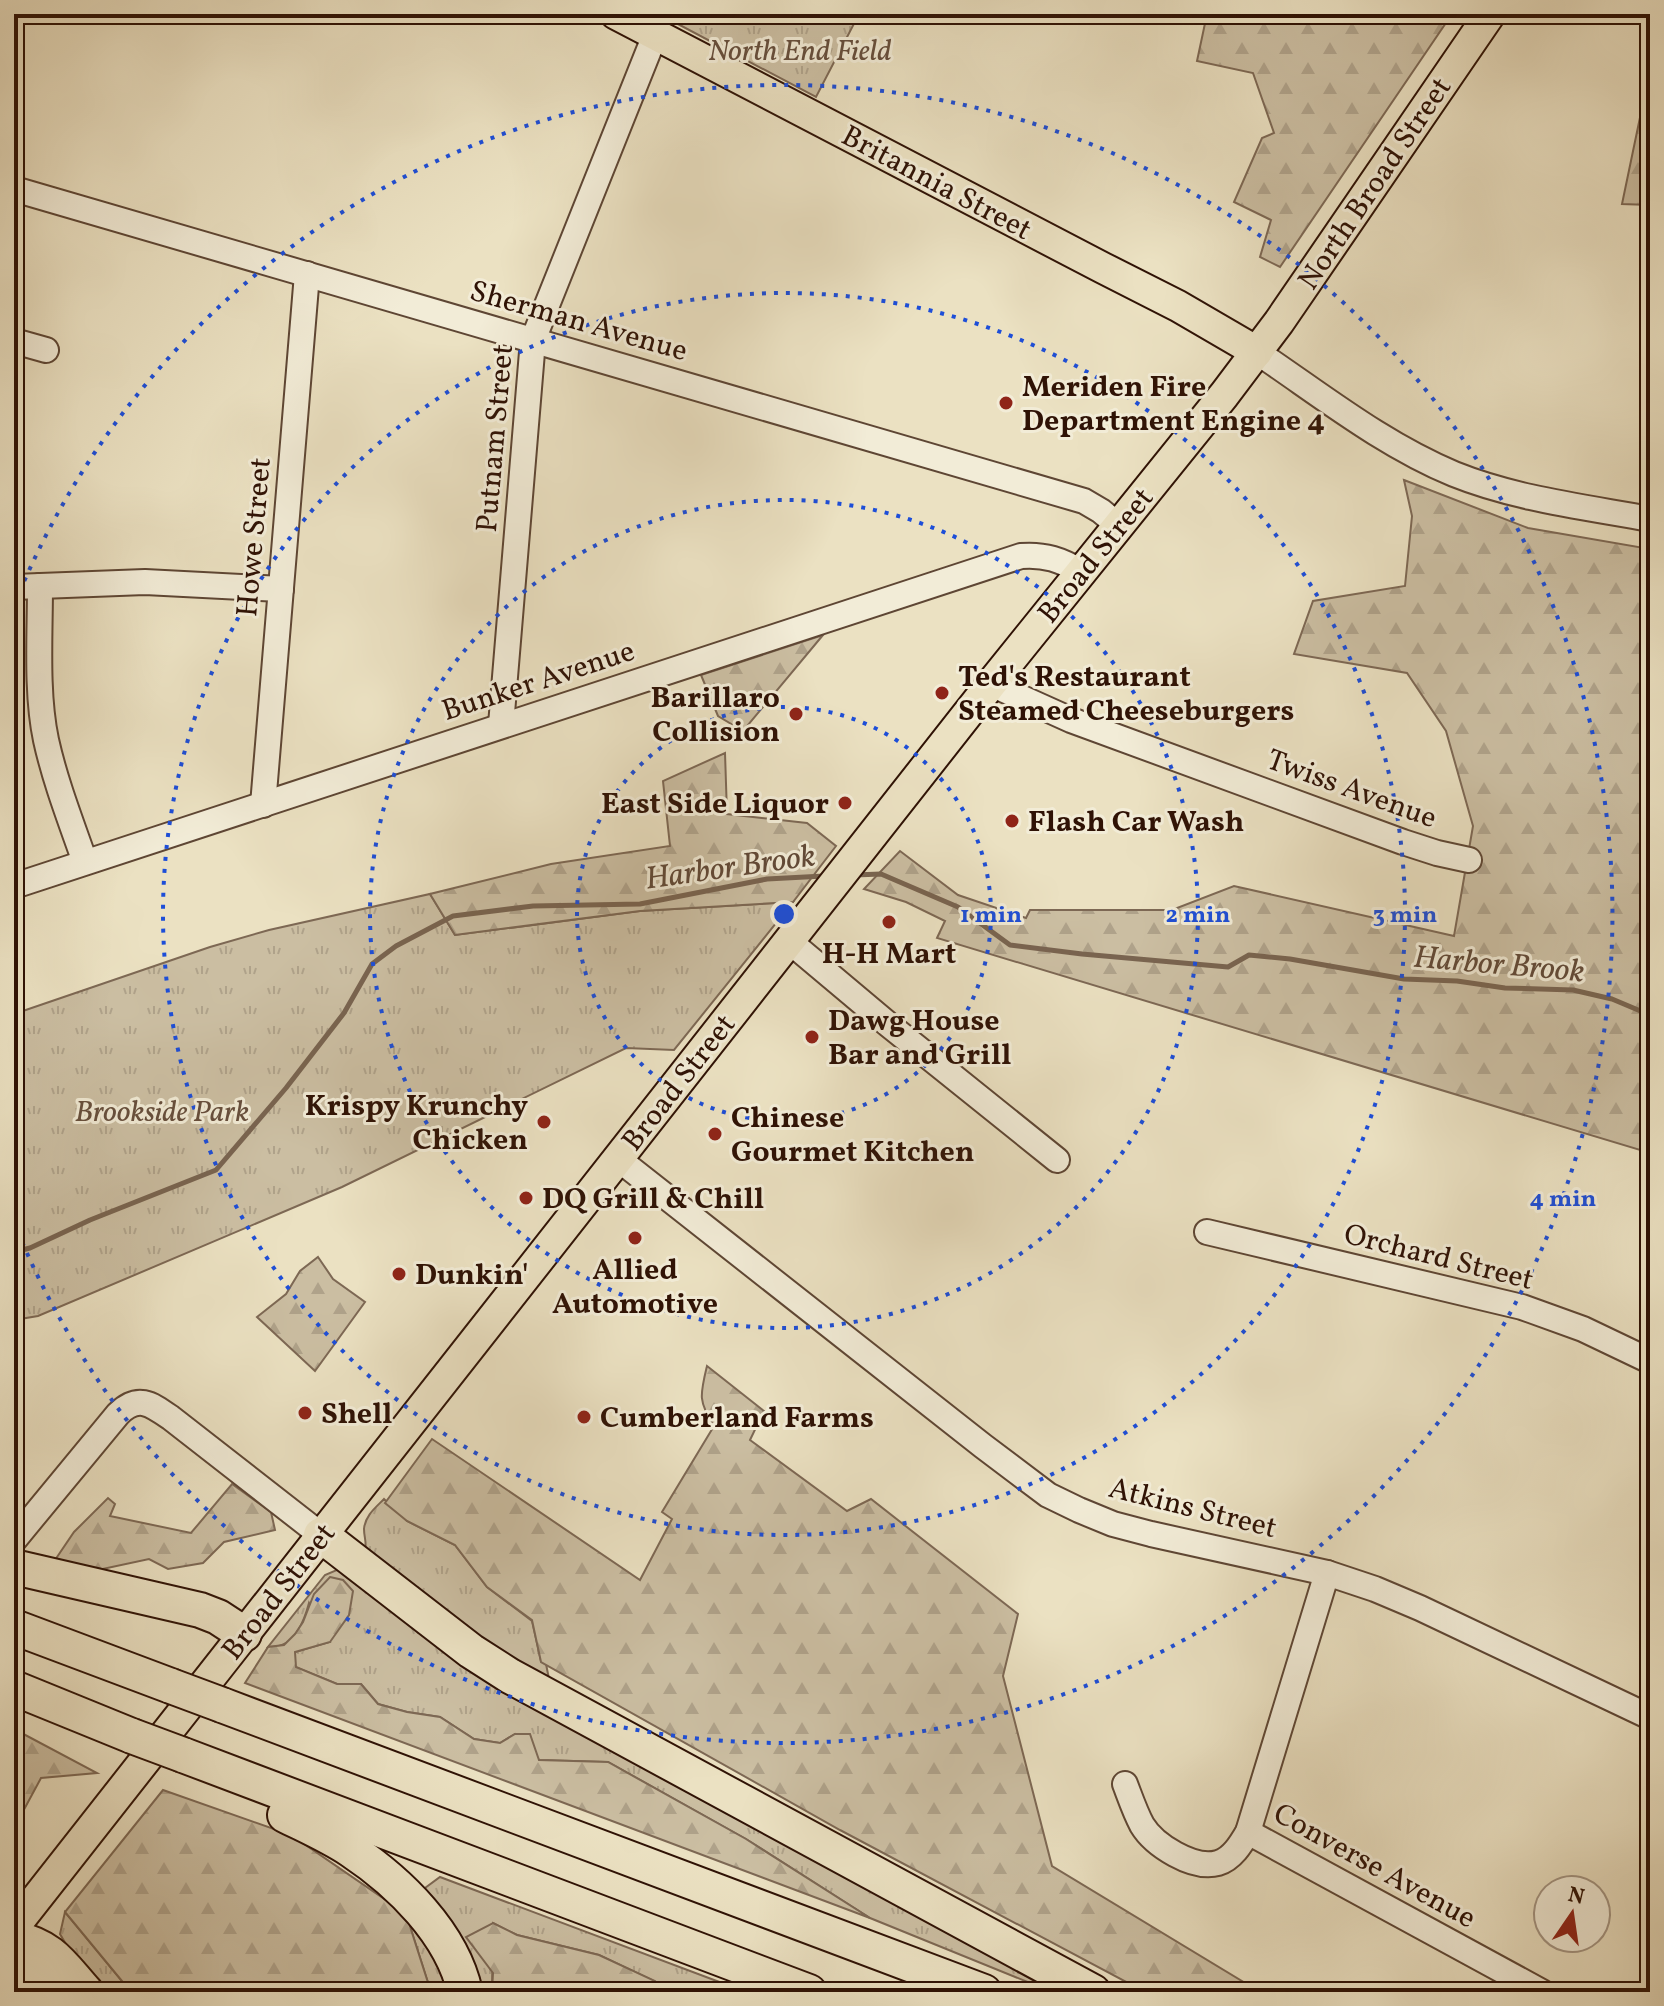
<svg xmlns="http://www.w3.org/2000/svg" width="1664" height="2006" viewBox="0 0 1664 2006" font-family="Vollkorn,serif">
<style>
.grass{fill:url(#grass-tufts);stroke:#7d6854;stroke-width:2}
.forest{fill:url(#forest-firs);stroke:#7d6854;stroke-width:2}
.lines{fill:none;stroke-linecap:round;stroke-linejoin:round}
.stream{stroke:#796450;stroke-width:5}
.minor-casing{stroke:#5e4634;stroke-width:28}
.major-casing{stroke:#2f1205;stroke-width:34}
.highway-casing{stroke:#2f1205;stroke-width:38}
.minor{stroke:#f2ecd7;stroke-width:24}
.major{stroke:#ebe1c2;stroke-width:30}
.highway{stroke:#ebe1c2;stroke-width:34}
.highway-bridge-casing{stroke:#2f1205;stroke-width:38;stroke-linecap:butt}
.highway-bridge{stroke:#ebe1c2;stroke-width:34}
.ring{fill:none;stroke:#1d4ed8;stroke-width:4;stroke-dasharray:4 8}
.poi-dot{fill:#8f2418;stroke:#f2ecd7;stroke-width:3}
.labels{text-anchor:middle;stroke-width:6;stroke-linejoin:round;paint-order:stroke}
.park-label{font-size:30px;font-style:italic;fill:#664e3c;stroke:#f2ecd7}
.street-label{font-size:30px;fill:#2f1205;stroke:#f2ecd7}
.poi-label{font-size:30px;font-weight:bold;fill:#2f1205;stroke:#f2ecd7;text-anchor:start}
.water-label{font-size:32px;font-style:italic;fill:#614937;stroke:#f2ecd7}
.centre{fill:#1d4ed8;stroke:#f2ecd7;stroke-width:4}
.ring-label{font-size:24px;text-anchor:middle;font-weight:bold;fill:#1d4ed8;stroke:#f2ecd7;stroke-width:6;stroke-linejoin:round;paint-order:stroke}
</style>
<defs>
<pattern id="grass-tufts" width="24" height="20" patternUnits="userSpaceOnUse" patternTransform="scale(2)"><rect width="24" height="20" fill="#cbbea2"/><path d="M3 7l-1-3M5 7V3M7 7l1-3M15 17l-1-3M17 17v-4M19 17l1-3" fill="none" stroke="#afa28a"/></pattern>
<pattern id="forest-firs" width="22" height="20" patternUnits="userSpaceOnUse" patternTransform="scale(2)"><rect width="22" height="20" fill="#cbbea2"/><path d="M5 1l3.5 6h-7zM16 11l3.5 6h-7z" fill="#afa28a"/></pattern>
</defs>
<rect width="100%" height="100%" fill="#ebe1c2"/>
<filter id="stains"><feTurbulence type="fractalNoise" baseFrequency=".0025" numOctaves="4"/><feColorMatrix values="0 0 0 0 .2 0 0 0 0 .09 0 0 0 0 .02 0 0 0 .5 -.17"/></filter>
<radialGradient id="worn" r=".72"><stop offset=".6" stop-color="#630" stop-opacity="0"/><stop offset="1" stop-color="#630" stop-opacity=".3"/></radialGradient>
<g class="grass">
<polygon points="659,14 859,14 816,97"/>
<polygon points="430,894 455,935 640,911 793,902 674,1050 626,1048 342,1187 38,1316 14,1320 14,1014 210,947 269,930"/>
<path d="M384 1499 407 1521 455 1545 487 1587 532 1621 541 1661 546 1664 551 1689 463 1633 365 1550C367 1543 364 1537 364 1529 365 1516 375 1508 384 1499Z"/>
<path d="M339 1569 1046 1978 1040 1987 870 1918 746 1839 608 1762 539 1760 515 1734 500 1743 474 1739 440 1717 407 1712 378 1704 361 1684H337L295 1667V1652L330 1642 309 1603C305 1618 298 1639 282 1645 278 1647 273 1647 268 1647L325 1575Z"/>
<polygon points="440,1877 746,1992 653,1992 654,1981 599,1955 517,1935 493,1923 492,1992 472,1992 466,1959 425,1888"/>
<polygon points="65,1912 131,1992 101,1992 77,1963 60,1934"/>
<polygon points="406,1914 435,1956 449,1992 431,1992"/>
</g>
<g class="forest">
<polygon points="1207,14 1452,14 1280,267 1260,257 1271,220 1234,202 1262,138 1274,133 1253,73 1197,61"/>
<polygon points="1650,78 1650,205 1622,204 1648,79"/>
<polygon points="1404,480 1528,528 1650,549 1650,1153 937,938 945,921 906,902 864,889 900,851 958,895 1026,918 1030,910 1172,910 1234,886 1454,936 1473,826 1446,731 1407,673 1294,654 1313,601 1405,586 1412,516"/>
<polygon points="823,635 743,731 718,716 701,675"/>
<polygon points="725,753 727,814 807,823 836,846 793,902 640,911 455,935 430,894 551,864 670,846 663,781"/>
<polygon points="318,1257 333,1279 365,1302 315,1371 257,1317 286,1294 300,1271"/>
<path d="M707 1366 764 1411 750 1440 847 1511 871 1499 1018 1614 1003 1676 1052 1866 1260 1992H1145L840 1830 541 1662 532 1620 487 1587 455 1545 407 1521 385 1503 432 1439 640 1580 672 1519 662 1512 714 1426C698 1401 700 1395 707 1366Z"/>
<polygon points="232,1484 271,1512 275,1530 224,1542 203,1563 168,1569 149,1559 98,1570 55,1560 74,1532 108,1498 115,1504 110,1516 191,1533"/>
<polygon points="330,1577 343,1580 353,1591 349,1615 330,1642 295,1652 296,1667 337,1684 361,1684 378,1704 407,1712 440,1717 474,1739 500,1743 515,1734 530,1734 539,1760 608,1762 746,1839 870,1918 245,1683 268,1647 284,1645 295,1634 303,1622 314,1594"/>
<polygon points="14,1729 97,1773 41,1778 20,1817 14,1820"/>
<polygon points="163,1790 291,1835 406,1914 431,1992 131,1992 65,1912"/>
<polygon points="493,1923 517,1935 599,1955 655,1981 653,1992 492,1992 493,1973 466,1937"/>
</g>
<g class="lines">
<g class="stream">
<polyline points="854,875 881,874 958,907 1010,945 1082,954 1228,967 1249,955 1290,959 1404,979 1457,981 1505,988 1573,990 1612,999 1650,1015"/>
<polyline points="14,1252 30,1248 90,1220 216,1170 286,1088 344,1013 372,964 396,946 453,916 533,906 640,904 767,879 824,876"/>
</g>
<defs>
<g id="minor">
<polyline points="14,189 1084,501 1101,511 1119,526"/>
<polyline points="14,341 46,350"/>
<path d="M1257 352C1321 395 1382 444 1454 474 1516 499 1585 507 1650 519"/>
<path d="M40 586C40 635 36 693 46 740 55 781 71 822 85 862"/>
<polyline points="14,587 145,582 281,589"/>
<polyline points="991,684 1071,720 1403,842 1437,853 1469,860"/>
<polyline points="501,725 533,340 655,35"/>
<polyline points="263,805 307,274"/>
<path d="M14 886 1021 556C1045 554 1061 560 1082 572"/>
<polyline points="789,941 889,1025 1057,1160"/>
<polyline points="617,1158 983,1446 1048,1495 1079,1510 1113,1524 1151,1534 1327,1573 1375,1589 1420,1608 1650,1717"/>
<polyline points="1207,1232 1522,1307 1583,1329 1650,1361"/>
<path d="M14 1540 118 1414C138 1394 151 1404 171 1418L321 1535"/>
<path d="M1125 1784C1130 1797 1135 1812 1142 1825 1154 1845 1193 1870 1218 1863 1232 1859 1241 1844 1248 1832L1327 1573"/>
<polyline points="1248,1832 1542,1992"/>
</g>
<g id="major">
<polyline points="616,14 1103,268 1178,306 1257,352"/>
<polyline points="14,1927 991,684 1224,395 1279,322 1490,14"/>
</g>
<g id="highway">
<polyline points="321,1535 471,1651 510,1676 1093,1992"/>
<polyline points="14,1567 200,1610 218,1617 244,1634"/>
<polyline points="14,1627 171,1686"/>
<polyline points="14,1688 132,1736"/>
<polyline points="222,1705 984,1992"/>
<polyline points="183,1755 809,1992"/>
<path d="M285 1815C307 1826 330 1836 351 1850 399 1882 452 1933 465 1992"/>
<path d="M14 1938C53 1947 61 1964 86 1992"/>
<polyline points="14,1949 25,1965 49,1992"/>
</g>
</defs>
<use href="#minor" class="minor-casing"/>
<use href="#major" class="major-casing"/>
<use href="#highway" class="highway-casing"/>
<use href="#minor" class="minor"/>
<use href="#major" class="major"/>
<use href="#highway" class="highway"/>
<defs>
<g id="highway-bridge">
<polyline points="171,1686 222,1705"/>
<polyline points="132,1736 183,1755"/>
</g>
</defs>
<use href="#highway-bridge" class="highway-bridge-casing"/>
<use href="#highway-bridge" class="highway-bridge"/>
</g>
<g class="ring">
<circle cx="784" cy="914" r="207"/>
<circle cx="784" cy="914" r="414"/>
<circle cx="784" cy="914" r="621"/>
<path d="M15 603A829 829 0 1 1 15 1225"/>
</g>
<g class="poi-dot">
<circle cx="1006" cy="403" r="8"/>
<circle cx="942" cy="693" r="8"/>
<circle cx="796" cy="714" r="8"/>
<circle cx="845" cy="803" r="8"/>
<circle cx="1012" cy="821" r="8"/>
<circle cx="889" cy="922" r="8"/>
<circle cx="812" cy="1037" r="8"/>
<circle cx="544" cy="1122" r="8"/>
<circle cx="715" cy="1134" r="8"/>
<circle cx="526" cy="1198" r="8"/>
<circle cx="635" cy="1238" r="8"/>
<circle cx="399" cy="1274" r="8"/>
<circle cx="305" cy="1413" r="8"/>
<circle cx="584" cy="1417" r="8"/>
</g>
<g class="labels">
<g class="park-label">
<text x="800" y="60">North End Field</text>
<text x="162" y="1121">Brookside Park</text>
</g>
<g class="street-label">
<text transform="translate(937 182) rotate(28)" y="10">Britannia Street</text>
<text transform="translate(1374 183) rotate(-56)" y="10">North Broad Street</text>
<text transform="translate(579 320) rotate(16)" y="10">Sherman Avenue</text>
<text transform="translate(494 438) rotate(-85)" y="10">Putnam Street</text>
<text transform="translate(253 537) rotate(-85)" y="10">Howe Street</text>
<text transform="translate(1095 555) rotate(-51)" y="10">Broad Street</text>
<text transform="translate(538 680) rotate(-18)" y="10">Bunker Avenue</text>
<text transform="translate(1352 788) rotate(20)" y="10">Twiss Avenue</text>
<text transform="translate(678 1082) rotate(-52)" y="10">Broad Street</text>
<text transform="translate(1439 1256) rotate(14)" y="10">Orchard Street</text>
<text transform="translate(1193 1507) rotate(14)" y="10">Atkins Street</text>
<text transform="translate(278 1591) rotate(-52)" y="10">Broad Street</text>
<text transform="translate(1375 1865) rotate(29)" y="10">Converse Avenue</text>
</g>
<g class="poi-label">
<text x="1022" y="396">Meriden Fire<tspan x="1022" dy="34">Department Engine 4</tspan></text>
<text x="958" y="686">Ted's Restaurant<tspan x="958" dy="34">Steamed Cheeseburgers</tspan></text>
<text x="780" y="707" text-anchor="end">Barillaro<tspan x="780" dy="34">Collision</tspan></text>
<text x="829" y="813" text-anchor="end">East Side Liquor</text>
<text x="1028" y="831">Flash Car Wash</text>
<text x="889" y="963" text-anchor="middle">H-H Mart</text>
<text x="828" y="1030">Dawg House<tspan x="828" dy="34">Bar and Grill</tspan></text>
<text x="528" y="1115" text-anchor="end">Krispy Krunchy<tspan x="528" dy="34">Chicken</tspan></text>
<text x="731" y="1127">Chinese<tspan x="731" dy="34">Gourmet Kitchen</tspan></text>
<text x="542" y="1208">DQ Grill &amp; Chill</text>
<text x="635" y="1279" text-anchor="middle">Allied<tspan x="635" dy="34">Automotive</tspan></text>
<text x="415" y="1284">Dunkin'</text>
<text x="321" y="1423">Shell</text>
<text x="600" y="1427">Cumberland Farms</text>
</g>
<g class="water-label">
<text transform="translate(730 866) rotate(-8)" y="11">Harbor Brook</text>
<text transform="translate(1499 963) rotate(5)" y="11">Harbor Brook</text>
</g>
</g>
<circle cx="784" cy="914" r="12" class="centre"/>
<g class="ring-label">
<text x="991" y="922">1 min</text>
<text x="1198" y="922">2 min</text>
<text x="1405" y="922">3 min</text>
<text x="1563" y="1206">4 min</text>
</g>
<rect width="1664" height="2006" fill="none" stroke="#ebe1c2" stroke-width="48"/>
<rect x="16" y="16" width="1632" height="1974" fill="none" stroke="#2f1205" stroke-width="4"/>
<rect x="24" y="24" width="1616" height="1958" fill="none" stroke="#2f1205" stroke-width="2"/>
<g transform="translate(1572 1914) rotate(13)"><circle r="38" fill="#f2ecd7" stroke="#a49583" stroke-width="2"/>
<path d="M0-6L14 30L0 20L-14 30Z" fill="#8f2418"/>
<text y="-12" font-size="22" font-weight="bold" text-anchor="middle" fill="#2f1205">N</text>
</g>
<rect width="100%" height="100%" filter="url(#stains)"/>
<rect width="100%" height="100%" fill="url(#worn)"/>
</svg>
